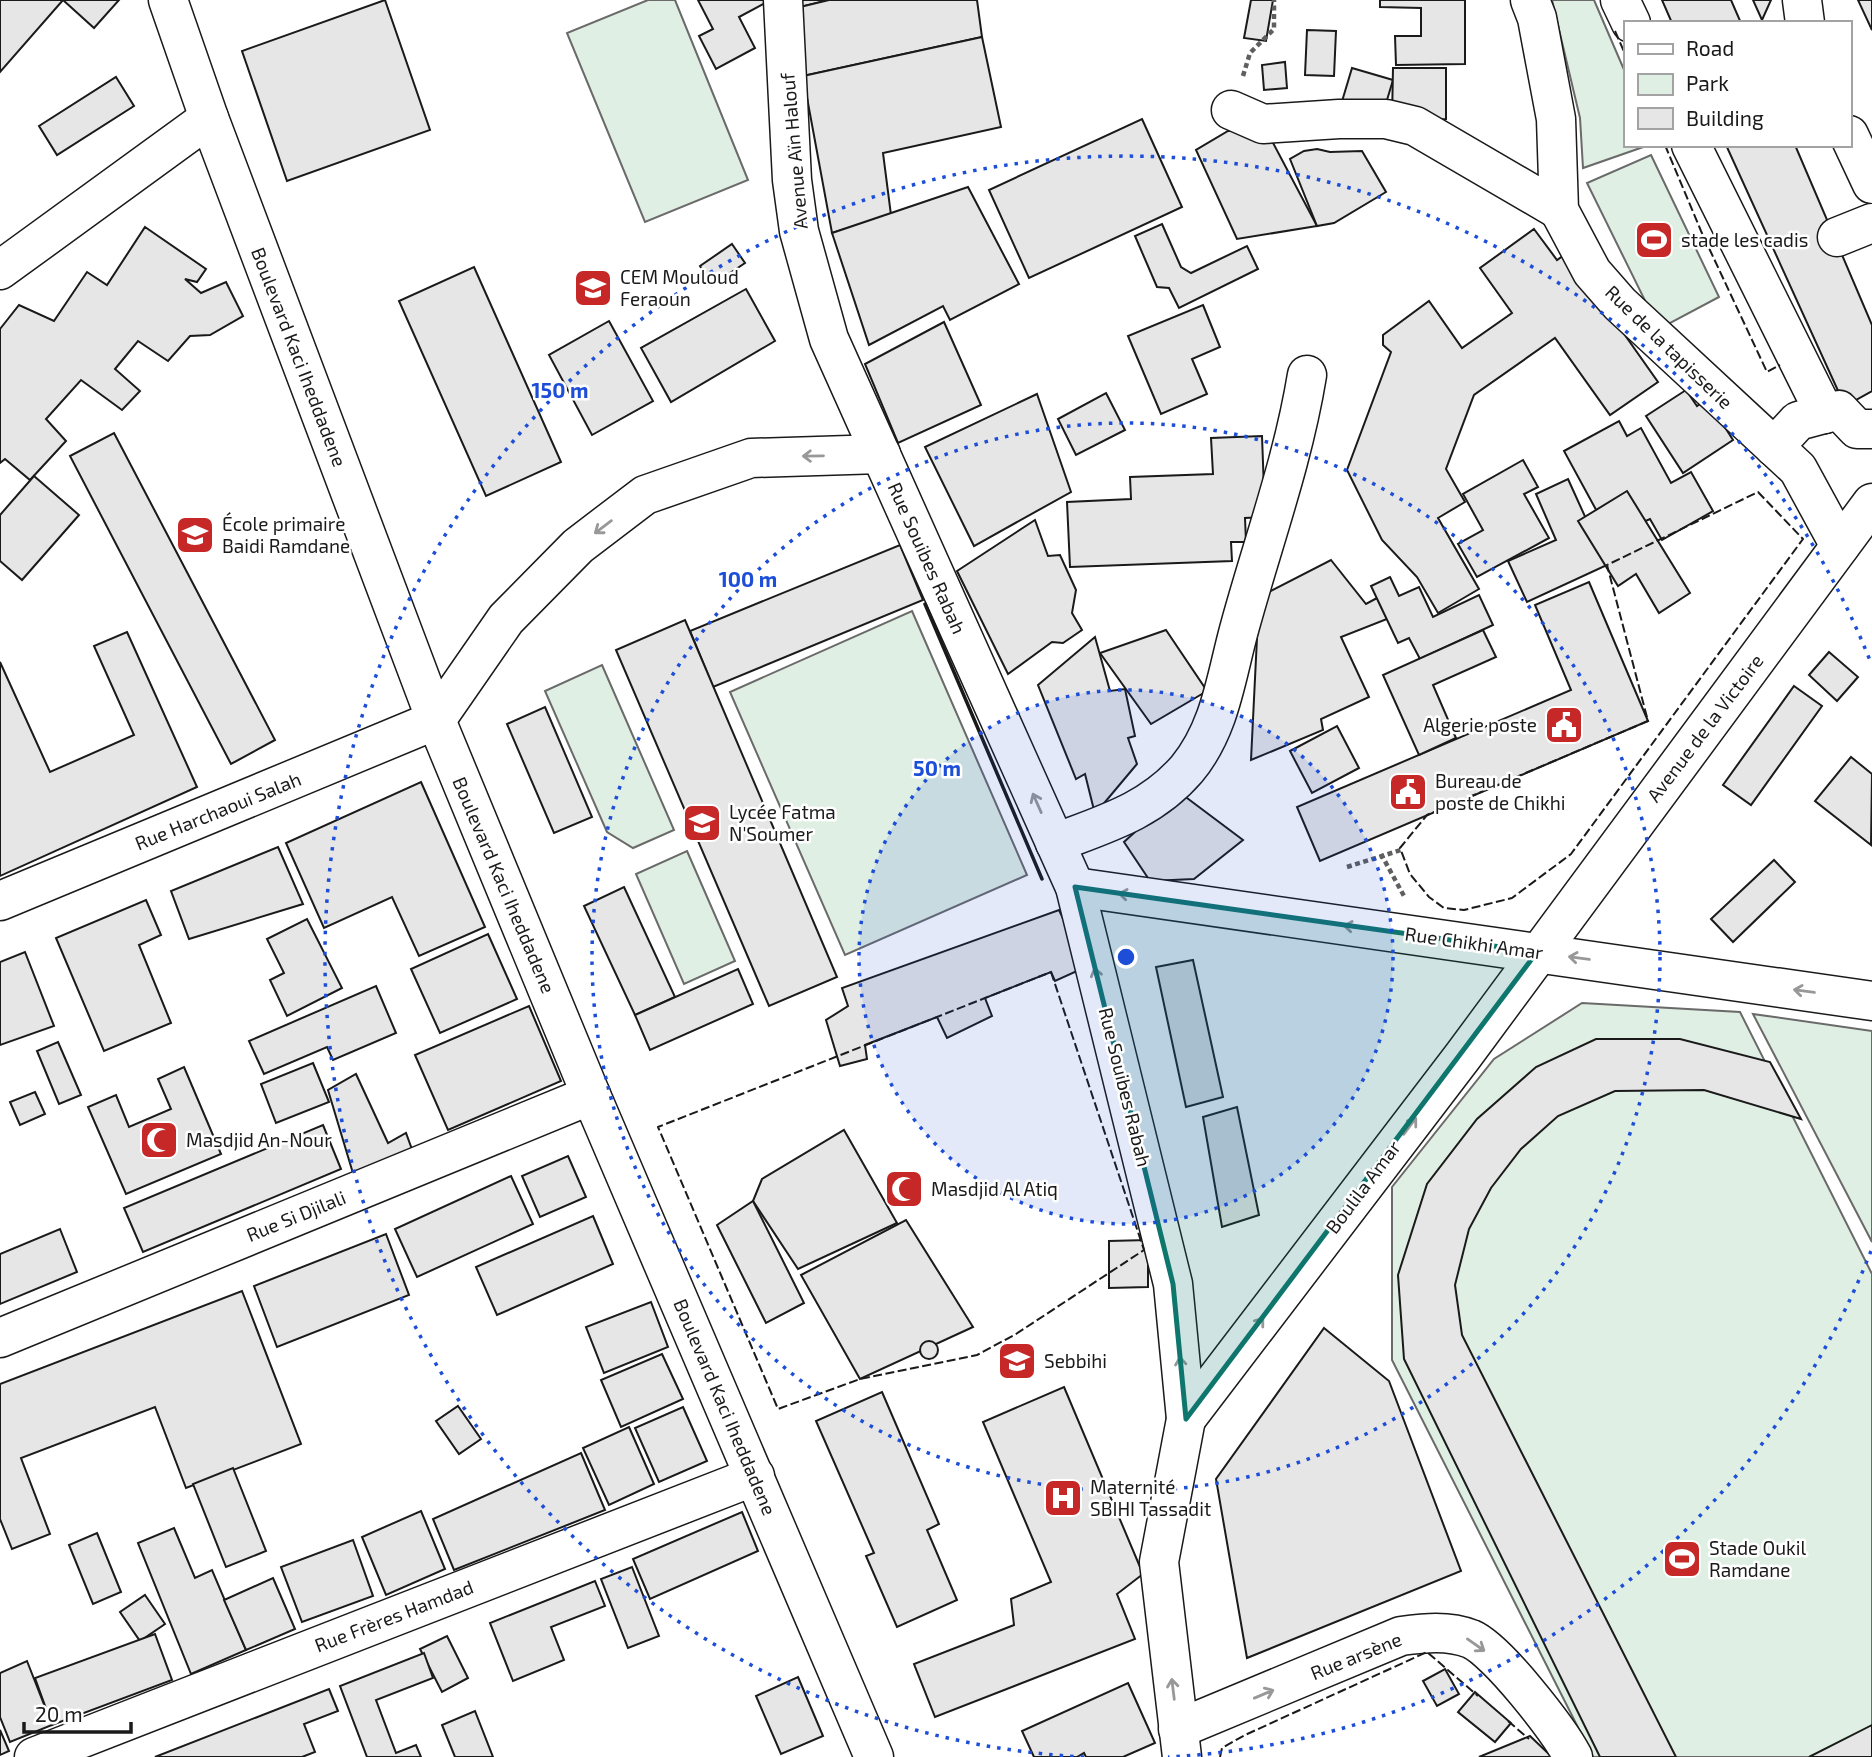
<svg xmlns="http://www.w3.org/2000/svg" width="1872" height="1757" viewBox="0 0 1872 1757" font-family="'Exo 2',sans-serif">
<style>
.green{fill:#e0efe3;stroke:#6a6a6a;stroke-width:2}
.building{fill:#e6e6e6;stroke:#1a1a1a;stroke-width:2}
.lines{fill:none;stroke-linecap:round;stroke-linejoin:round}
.minor-casing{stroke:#1a1a1a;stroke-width:41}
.path{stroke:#5f5f5f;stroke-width:4.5;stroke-dasharray:5 3.5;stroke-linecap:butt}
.minor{stroke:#fff;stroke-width:38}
.fence{stroke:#1a1a1a;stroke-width:2;stroke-dasharray:9 3.5;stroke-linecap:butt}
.wall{stroke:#1a1a1a;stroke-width:3.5}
.oneway{stroke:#989898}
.marked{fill:#0f766e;fill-opacity:0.2;stroke:#0f766e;stroke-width:5;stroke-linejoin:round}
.ring{fill:none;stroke:#1d4ed8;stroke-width:3.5;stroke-dasharray:3.5 7}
.labels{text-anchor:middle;stroke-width:5;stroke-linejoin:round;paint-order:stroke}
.street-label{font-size:19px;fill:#1a1a1a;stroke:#fff}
.poi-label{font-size:19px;fill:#1a1a1a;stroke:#fff;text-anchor:start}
.centre{fill:#1d4ed8;stroke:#fff;stroke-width:3.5}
.ring-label{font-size:21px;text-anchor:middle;font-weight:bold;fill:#1d4ed8;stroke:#fff;stroke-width:5;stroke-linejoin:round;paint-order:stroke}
</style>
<rect width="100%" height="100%" fill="#fff"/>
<g class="green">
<polygon points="648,0 675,0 748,180 645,222 567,33"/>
<polygon points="1552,0 1594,0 1625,72 1625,145 1649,145 1583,168 1580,118"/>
<polygon points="1651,155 1719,297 1659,329 1587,183"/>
<polygon points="912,611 1027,875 845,955 730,692"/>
<polygon points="602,665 674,830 633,848 607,832 545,691"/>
<polygon points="687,851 735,961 684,984 636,874"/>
<polygon points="1582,1003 1740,1012 1872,1274 1872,1757 1593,1757 1392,1360 1392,1187 1494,1059"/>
<polygon points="1753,1014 1872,1031 1872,1242"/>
</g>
<g class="building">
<polygon points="0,0 119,0 94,28 63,0 0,72"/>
<polygon points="385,0 430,130 287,181 242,51"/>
<polygon points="698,0 771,0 739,17 755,48 716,69 699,36 713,29"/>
<polygon points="800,0 829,0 800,7"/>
<polygon points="829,0 977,0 982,37 803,76 800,7"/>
<polygon points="1251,0 1273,0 1266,41 1244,38"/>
<polygon points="1380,0 1465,0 1465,64 1396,65 1395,36 1421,36 1421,8 1380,7"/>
<polygon points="1662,0 1731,0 1741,23 1672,23"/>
<polygon points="1753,0 1771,0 1762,20"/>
<polygon points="1858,0 1872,0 1872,30"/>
<polygon points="1307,30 1336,31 1334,76 1305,75"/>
<polygon points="982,37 1001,127 883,153 891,215 832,233 803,76"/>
<polygon points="1285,62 1287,88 1264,90 1262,65"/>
<polygon points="1352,68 1393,80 1381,120 1340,108"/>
<polygon points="1393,68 1446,68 1446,119 1392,120"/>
<polygon points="116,77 134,106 57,155 39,126"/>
<polygon points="1142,119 1182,207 1029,278 989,190"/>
<polygon points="1228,131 1241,131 1271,139 1317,226 1237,239 1196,150"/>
<polygon points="1726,145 1795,145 1872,325 1872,391 1845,406"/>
<polygon points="1317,149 1330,152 1362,151 1386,192 1334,223 1317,226 1290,159 1304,151"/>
<polygon points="968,187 1019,284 950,320 943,306 869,345 832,233"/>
<polygon points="1162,224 1181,267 1191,273 1247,246 1258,269 1179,308 1169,288 1157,287 1135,236"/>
<polygon points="145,227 206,269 197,282 185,279 201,293 226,282 243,316 210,335 190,336 168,361 138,341 115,369 140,391 122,410 81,380 46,419 66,441 30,480 5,459 0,463 0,329 19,305 54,321 87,272 107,285"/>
<polygon points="1534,229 1557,260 1567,253 1658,382 1610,415 1555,338 1474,395 1446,469 1465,502 1438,518 1479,589 1438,613 1417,577 1382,540 1347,470 1391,352 1383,345 1383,335 1429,301 1462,348 1512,313 1480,268"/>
<polygon points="732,244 745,263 712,285 700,266"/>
<polygon points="474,267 561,462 486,496 399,301"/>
<polygon points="746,289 775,341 671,402 641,348"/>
<polygon points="1203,305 1220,347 1192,359 1207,394 1161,414 1128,336"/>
<polygon points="609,321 653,401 592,435 549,355"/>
<polygon points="944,322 981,405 898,443 865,364"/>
<polygon points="1686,390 1697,406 1707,399 1733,440 1683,473 1646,416"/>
<polygon points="1106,393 1125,430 1076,455 1058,419"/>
<polygon points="1037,394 1071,492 974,546 925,447"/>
<polygon points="1619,421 1627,436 1641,428 1671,483 1691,472 1713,511 1662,540 1650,519 1641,523 1629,501 1600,517 1564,451"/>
<polygon points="114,433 275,740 231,764 70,456"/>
<polygon points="1262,436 1265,517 1245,518 1246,542 1231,542 1232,561 1070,567 1067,502 1131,499 1130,477 1213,474 1211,438"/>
<polygon points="1523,460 1538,487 1524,494 1549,538 1477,577 1458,544 1483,530 1463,494"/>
<polygon points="34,476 79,515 22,580 0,561 0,515"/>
<polygon points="1568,479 1607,565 1527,602 1508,561 1556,540 1536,494"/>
<polygon points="1627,491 1690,593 1659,613 1636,574 1618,586 1578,521"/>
<polygon points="1035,520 1048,556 1060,555 1076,590 1072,613 1082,630 1063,643 1052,642 1008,674 957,571"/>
<polygon points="900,545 923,600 713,687 690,631"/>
<polygon points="1331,560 1366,604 1377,598 1387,619 1341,637 1369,697 1321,719 1323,730 1251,760 1259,597"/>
<polygon points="1390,577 1399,596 1419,587 1433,617 1479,595 1493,625 1420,659 1409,638 1398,643 1371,586"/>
<polygon points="1589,582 1648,721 1320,861 1297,807 1571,690 1535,605"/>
<polygon points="685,620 837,977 769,1006 616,650"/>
<polygon points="1166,630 1207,691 1151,724 1100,653"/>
<polygon points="1483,630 1496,657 1433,685 1456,738 1419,755 1383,675"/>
<polygon points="127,632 197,787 0,876 0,662 50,772 134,735 94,646"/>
<polygon points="1095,637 1110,691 1125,689 1135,736 1128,738 1137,764 1095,814 1085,774 1076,779 1038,685"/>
<polygon points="1829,652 1858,677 1837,701 1809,675"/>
<polygon points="1794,686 1822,706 1751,805 1723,785"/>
<polygon points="545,707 592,817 554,833 507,724"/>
<polygon points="1337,726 1359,768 1312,793 1290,751"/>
<polygon points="1851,757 1872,774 1871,845 1815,801"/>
<polygon points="421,782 485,927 419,956 392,897 324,928 286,843"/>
<polygon points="1179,792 1243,840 1194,879 1150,881 1124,842"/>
<polygon points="278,847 303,904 189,939 171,891"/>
<polygon points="1774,860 1795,882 1733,942 1711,919"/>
<polygon points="624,887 675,997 635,1015 584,906"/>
<polygon points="146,900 161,935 139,945 171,1023 104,1051 56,938"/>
<polygon points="1059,910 1086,967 1055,981 1051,972 985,998 992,1016 947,1038 937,1017 865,1045 867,1059 840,1066 826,1020 848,1006 842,988"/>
<polygon points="307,919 342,988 287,1016 270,980 284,973 267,939"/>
<polygon points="488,934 517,999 440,1033 411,969"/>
<polygon points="25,952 54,1026 0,1045 0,962"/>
<polygon points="1193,960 1223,1097 1186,1107 1156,967"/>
<polygon points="738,969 753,1004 650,1050 635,1015"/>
<polygon points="376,986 396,1033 333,1060 327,1047 264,1074 249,1041"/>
<polygon points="529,1006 561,1081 448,1130 415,1055"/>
<polygon points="1596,1039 1680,1039 1770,1062 1801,1119 1704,1090 1615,1091 1558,1116 1521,1149 1491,1188 1469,1229 1455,1285 1462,1335 1676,1757 1600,1757 1404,1359 1398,1275 1427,1184 1477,1119 1536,1067"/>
<polygon points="58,1042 81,1095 59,1104 37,1051"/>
<polygon points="313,1063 329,1102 276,1123 261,1084"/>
<polygon points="184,1067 221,1154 126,1194 88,1107 116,1095 129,1127 171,1109 158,1079"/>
<polygon points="356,1074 388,1143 406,1133 414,1155 355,1180 328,1090"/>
<polygon points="35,1092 45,1114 20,1125 10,1102"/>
<polygon points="1237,1107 1259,1215 1222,1227 1203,1117"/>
<polygon points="323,1125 341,1169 143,1252 124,1208"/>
<polygon points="844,1130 897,1223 798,1269 753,1201 762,1179"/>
<polygon points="568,1156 586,1197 540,1217 522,1176"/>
<polygon points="511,1176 533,1224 417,1277 395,1229"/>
<polygon points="753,1201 804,1303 766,1323 717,1225"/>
<polygon points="593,1216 613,1264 497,1315 476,1267"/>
<polygon points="906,1220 973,1327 860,1379 801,1275"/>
<polygon points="60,1229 77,1272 0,1304 0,1254"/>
<polygon points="386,1234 409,1295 277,1347 254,1286"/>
<polygon points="1148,1240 1148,1287 1109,1288 1109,1241"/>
<polygon points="242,1291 301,1444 186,1488 155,1407 21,1458 50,1534 12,1549 0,1519 0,1384"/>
<polygon points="651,1302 668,1347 604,1373 586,1327"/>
<polygon points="1324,1328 1389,1381 1461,1571 1247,1658 1216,1479"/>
<circle cx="929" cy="1350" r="9"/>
<polygon points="662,1354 683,1399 621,1427 601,1380"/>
<polygon points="1064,1387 1143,1574 1117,1594 1135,1639 935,1717 914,1664 1014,1625 1011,1599 1051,1582 983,1422"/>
<polygon points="882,1392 939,1524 927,1530 957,1600 897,1627 866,1556 874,1553 816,1421"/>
<polygon points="458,1406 481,1439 459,1454 436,1421"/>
<polygon points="683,1407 707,1461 659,1482 635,1428"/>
<polygon points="629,1427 654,1484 609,1505 583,1448"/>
<polygon points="581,1453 605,1510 454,1570 433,1519"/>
<polygon points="233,1468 266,1551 226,1567 193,1484"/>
<polygon points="421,1511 445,1569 386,1595 362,1537"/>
<polygon points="742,1512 758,1551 650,1599 633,1559"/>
<polygon points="174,1528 195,1578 212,1570 246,1650 191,1674 138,1543"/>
<polygon points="97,1533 121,1592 93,1604 69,1545"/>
<polygon points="353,1540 373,1596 302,1622 281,1567"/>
<polygon points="632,1567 659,1636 628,1648 601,1579"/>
<polygon points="273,1578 295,1629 246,1650 224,1600"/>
<polygon points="595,1581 605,1606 551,1627 564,1660 513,1681 490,1623"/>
<polygon points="145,1595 165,1624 140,1641 120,1612"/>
<polygon points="155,1634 172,1680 52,1725 35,1678"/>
<polygon points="447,1636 468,1678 442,1692 420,1649"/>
<polygon points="424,1653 433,1678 376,1700 396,1753 416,1745 421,1757 367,1757 340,1686"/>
<polygon points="27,1661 52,1725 10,1742 0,1717 0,1673"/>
<polygon points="1445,1669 1459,1694 1437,1706 1423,1681"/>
<polygon points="798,1677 823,1736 781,1754 756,1696"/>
<polygon points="1128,1683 1155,1743 1123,1757 1086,1757 1084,1753 1077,1757 1034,1757 1022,1731"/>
<polygon points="329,1689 338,1711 304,1724 315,1752 302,1757 155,1757"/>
<polygon points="1475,1692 1511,1723 1495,1742 1458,1712"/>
<polygon points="475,1711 493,1757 455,1757 442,1725"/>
<polygon points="1872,1725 1872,1757 1809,1757"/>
<polygon points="0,1730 9,1751 0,1755"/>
<polygon points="1530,1736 1552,1757 1479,1757"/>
</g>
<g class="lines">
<defs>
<g id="minor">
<polyline points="168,0 209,118 436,720 591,1095 874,1757"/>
<polyline points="783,0 792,180 799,231 829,339 1075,887 1173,1284 1186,1419 1159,1562 1182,1757"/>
<polyline points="1530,0 1537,18 1556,119 1559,210 1592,272 1620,304 1798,469 1840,546"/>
<polyline points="1620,0 1631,23"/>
<polyline points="1802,0 1805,23"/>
<polyline points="1231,110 1263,124 1339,119 1386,119 1415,126 1559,210"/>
<polyline points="1849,135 1872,184"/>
<polyline points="1691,145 1825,414"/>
<polyline points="1837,237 1872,223"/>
<polyline points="0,270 209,118"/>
<polyline points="1774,447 1798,421 1839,410 1857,429 1872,429"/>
<path d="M1055 843C1105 824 1151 811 1187 769 1221 728 1226 676 1240 626 1263 542 1293 461 1307 375"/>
<polyline points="1075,887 1872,1001"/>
<polyline points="0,901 436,720 506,619 578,546 645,495 751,458 881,454"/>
<polyline points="0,1338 591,1095"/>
<polyline points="1186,1419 1463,1056 1872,503"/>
<path d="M1178 1729 1401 1636C1424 1633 1448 1630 1471 1639 1497 1650 1559 1730 1573 1757"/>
<polyline points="34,1757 755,1476"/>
</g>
</defs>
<use href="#minor" class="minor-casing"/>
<g class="path">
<polyline points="1243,76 1250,53 1274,29 1274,0"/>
<polyline points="1381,854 1404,896"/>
<polyline points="1347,867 1401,850"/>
</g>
<use href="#minor" class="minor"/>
<g class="fence">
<polyline points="1615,31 1625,54"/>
<polyline points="1665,145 1701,231 1767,372 1780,365"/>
<polygon points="1758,492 1803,539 1571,854 1512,898 1464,910 1444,908 1429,897 1410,874 1400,848 1427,815 1648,721 1607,565"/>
<polygon points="1051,972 1144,1250 1016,1334 977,1355 860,1379 778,1409 658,1127"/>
<polyline points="1508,1721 1529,1739"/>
<polyline points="1220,1757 1222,1748 1245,1735 1427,1652 1478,1696"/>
</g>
<polyline class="wall" points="925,604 1042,879"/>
</g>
<defs><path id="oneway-shaft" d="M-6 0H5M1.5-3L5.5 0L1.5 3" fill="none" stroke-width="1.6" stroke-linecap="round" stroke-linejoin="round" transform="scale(1.75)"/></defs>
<g class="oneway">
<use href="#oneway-shaft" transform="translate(813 456) rotate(179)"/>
<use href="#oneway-shaft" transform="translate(603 527) rotate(143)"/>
<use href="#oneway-shaft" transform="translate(1037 803) rotate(-114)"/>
<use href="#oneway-shaft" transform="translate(1129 895) rotate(-172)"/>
<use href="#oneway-shaft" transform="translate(1354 927) rotate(-172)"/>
<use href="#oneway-shaft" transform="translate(1579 958) rotate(-172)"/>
<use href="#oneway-shaft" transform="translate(1097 978) rotate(-104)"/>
<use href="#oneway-shaft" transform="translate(1804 991) rotate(-172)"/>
<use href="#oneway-shaft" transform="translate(1410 1126) rotate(-53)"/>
<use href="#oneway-shaft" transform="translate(1257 1326) rotate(-53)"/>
<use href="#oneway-shaft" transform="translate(1181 1367) rotate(-96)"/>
<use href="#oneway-shaft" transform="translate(1476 1645) rotate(35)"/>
<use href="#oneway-shaft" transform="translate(1173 1689) rotate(-97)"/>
<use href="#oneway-shaft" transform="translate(1264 1694) rotate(-23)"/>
</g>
<path class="marked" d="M1075 887 1537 952 1186 1419 1173 1284Z"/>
<circle cx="1126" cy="957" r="267" fill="#1d4ed8" fill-opacity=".12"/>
<g class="ring">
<circle cx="1126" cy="957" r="267"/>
<circle cx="1126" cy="957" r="534"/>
<path d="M1871 1251A801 801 0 0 1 1168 1757M1084 1757A801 801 0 1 1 1871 663"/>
</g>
<defs>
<symbol id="stadium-square" viewBox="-11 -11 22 22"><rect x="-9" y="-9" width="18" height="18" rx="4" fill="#c62828" stroke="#fff"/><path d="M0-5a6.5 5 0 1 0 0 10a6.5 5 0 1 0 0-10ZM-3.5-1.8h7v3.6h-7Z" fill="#fff"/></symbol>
<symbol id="school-square" viewBox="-11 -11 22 22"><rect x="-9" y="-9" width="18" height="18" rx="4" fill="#c62828" stroke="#fff"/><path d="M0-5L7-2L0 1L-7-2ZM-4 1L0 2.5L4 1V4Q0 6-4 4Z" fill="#fff"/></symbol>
<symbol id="civic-square" viewBox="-11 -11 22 22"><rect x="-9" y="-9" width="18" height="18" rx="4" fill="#c62828" stroke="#fff"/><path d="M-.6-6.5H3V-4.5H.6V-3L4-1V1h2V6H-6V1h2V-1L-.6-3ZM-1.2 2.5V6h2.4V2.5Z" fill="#fff"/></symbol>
<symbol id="mosque-square" viewBox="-11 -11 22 22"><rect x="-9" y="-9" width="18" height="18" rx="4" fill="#c62828" stroke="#fff"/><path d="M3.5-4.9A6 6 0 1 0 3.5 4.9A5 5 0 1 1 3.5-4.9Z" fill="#fff"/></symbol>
<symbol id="hospital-square" viewBox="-11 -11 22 22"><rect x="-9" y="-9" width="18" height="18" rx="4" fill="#c62828" stroke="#fff"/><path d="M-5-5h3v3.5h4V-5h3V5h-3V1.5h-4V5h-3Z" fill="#fff"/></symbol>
</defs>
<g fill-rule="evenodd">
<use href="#stadium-square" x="1632" y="218" width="44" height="44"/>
<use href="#school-square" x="571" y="266" width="44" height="44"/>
<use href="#school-square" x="173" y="513" width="44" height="44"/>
<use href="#civic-square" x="1542" y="703" width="44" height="44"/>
<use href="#civic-square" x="1386" y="770" width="44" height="44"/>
<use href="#school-square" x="680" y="801" width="44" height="44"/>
<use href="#mosque-square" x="137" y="1118" width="44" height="44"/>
<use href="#mosque-square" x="882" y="1167" width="44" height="44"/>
<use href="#school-square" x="995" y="1339" width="44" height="44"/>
<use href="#hospital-square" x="1041" y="1476" width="44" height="44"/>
<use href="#stadium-square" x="1660" y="1537" width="44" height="44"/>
</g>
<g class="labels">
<g class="street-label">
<text transform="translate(794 151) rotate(-95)" y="7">Avenue Aïn Halouf</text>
<text transform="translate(1669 347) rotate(44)" y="7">Rue de la tapisserie</text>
<text transform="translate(299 357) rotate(69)" y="7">Boulevard Kaci Iheddadene</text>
<text transform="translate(927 558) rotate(66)" y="7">Rue Souibes Rabah</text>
<text transform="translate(1705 728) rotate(-53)" y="7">Avenue de la Victoire</text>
<text transform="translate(218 811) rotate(-22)" y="7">Rue Harchaoui Salah</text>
<text transform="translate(504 885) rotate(67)" y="7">Boulevard Kaci Iheddadene</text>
<text transform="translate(1474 943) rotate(8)" y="7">Rue Chikhi Amar</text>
<text transform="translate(1125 1087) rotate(76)" y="7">Rue Souibes Rabah</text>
<text transform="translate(1363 1187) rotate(-53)" y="7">Boulila Amar</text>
<text transform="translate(296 1216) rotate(-22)" y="7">Rue Si Djilali</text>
<text transform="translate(725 1407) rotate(67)" y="7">Boulevard Kaci Iheddadene</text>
<text transform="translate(394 1616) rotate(-21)" y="7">Rue Frères Hamdad</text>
<text transform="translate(1356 1656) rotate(-22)" y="7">Rue arsène</text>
</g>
<g class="poi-label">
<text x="1681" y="247">stade les cadis</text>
<text x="620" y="284">CEM Mouloud<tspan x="620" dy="22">Feraoun</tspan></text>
<text x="222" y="531">École primaire<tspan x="222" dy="22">Baidi Ramdane</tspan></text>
<text x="1537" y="732" text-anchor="end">Algerie poste</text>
<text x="1435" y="788">Bureau de<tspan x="1435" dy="22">poste de Chikhi</tspan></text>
<text x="729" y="819">Lycée Fatma<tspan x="729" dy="22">N'Soumer</tspan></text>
<text x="186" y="1147">Masdjid An-Nour</text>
<text x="931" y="1196">Masdjid Al Atiq</text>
<text x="1044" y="1368">Sebbihi</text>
<text x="1090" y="1494">Maternité<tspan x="1090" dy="22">SBIHI Tassadit</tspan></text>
<text x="1709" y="1555">Stade Oukil<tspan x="1709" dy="22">Ramdane</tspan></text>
</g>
</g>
<circle cx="1126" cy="957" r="10" class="centre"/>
<g class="ring-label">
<text x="560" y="398">150 m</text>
<text x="748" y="587">100 m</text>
<text x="937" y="776">50 m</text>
</g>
<rect x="1624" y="21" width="228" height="126" fill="#ffffff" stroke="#a3a3a3" stroke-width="2"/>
<rect x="1638" y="44" width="35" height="10" fill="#ffffff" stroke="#a3a3a3" stroke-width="2"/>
<text x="1686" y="56" font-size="21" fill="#1a1a1a">Road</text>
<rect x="1638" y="74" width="35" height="21" fill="#e0efe3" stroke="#a3a3a3" stroke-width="2"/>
<text x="1686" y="91" font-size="21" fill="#1a1a1a">Park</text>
<rect x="1638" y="108" width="35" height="21" fill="#e6e6e6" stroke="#a3a3a3" stroke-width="2"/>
<text x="1686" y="126" font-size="21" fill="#1a1a1a">Building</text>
<path d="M24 1722v10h107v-10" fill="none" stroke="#1a1a1a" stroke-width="3.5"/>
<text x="35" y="1722" font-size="21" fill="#1a1a1a" stroke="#ffffff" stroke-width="5" paint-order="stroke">20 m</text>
</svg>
